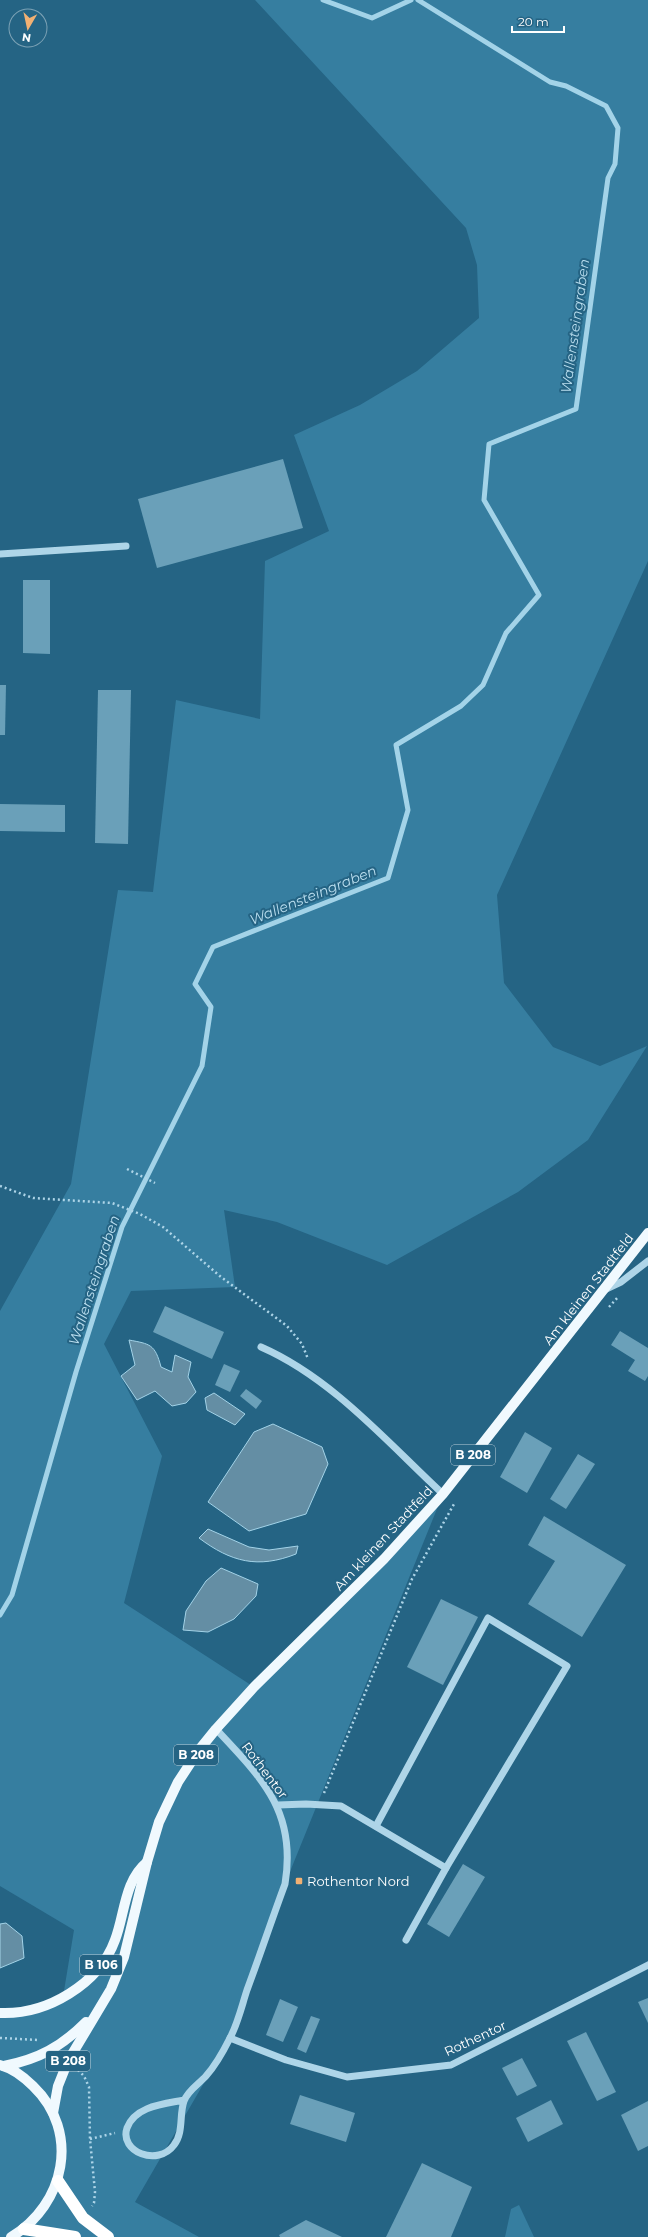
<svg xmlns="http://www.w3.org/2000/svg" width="648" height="2237" viewBox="0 0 648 2237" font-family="Montserrat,sans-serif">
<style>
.green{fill:#367ea0}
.water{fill:#648ea4;stroke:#a3d3e8}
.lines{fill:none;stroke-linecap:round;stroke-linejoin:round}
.stream{stroke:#a3d3e8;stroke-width:5}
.building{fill:#6aa0b9}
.path{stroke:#aed5e8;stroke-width:2.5;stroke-dasharray:2 3;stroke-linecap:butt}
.minor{stroke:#aed5e8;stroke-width:7}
.major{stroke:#f0f9fe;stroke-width:10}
.highway{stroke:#fff;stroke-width:12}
.poi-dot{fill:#f1b073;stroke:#256484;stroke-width:1.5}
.labels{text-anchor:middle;stroke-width:4;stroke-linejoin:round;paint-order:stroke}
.shield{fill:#256484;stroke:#bed0da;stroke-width:1}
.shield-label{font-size:12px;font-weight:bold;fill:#fff}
.street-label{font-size:13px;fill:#fff;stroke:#256484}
.poi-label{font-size:13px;fill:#fff;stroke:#256484;text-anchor:start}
.water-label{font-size:14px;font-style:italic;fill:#badeef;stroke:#256484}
</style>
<rect width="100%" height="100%" fill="#256484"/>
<g class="green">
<polygon points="255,0 648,0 648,561 497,895 504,983 553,1047 600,1066 647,1046 588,1140 518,1192 387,1265 277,1222 224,1210 235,1287 131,1291 104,1344 162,1456 124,1603 254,1687 443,1494 285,1884 230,2038 135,2202 199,2237 0,2237 0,2013 63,1997 74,1930 0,1886 0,1311 71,1184 118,890 153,892 176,700 260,719 265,561 329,531 294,435 360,405 417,371 479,318 477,265 466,228"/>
<polygon points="519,2205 534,2237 505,2237 511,2209"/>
</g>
<g class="water">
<path d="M129 1340C150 1344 155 1344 161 1367L172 1372 175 1355 191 1362 188 1377 196 1392 186 1403 172 1406 155 1391 137 1400 121 1376 135 1365Z"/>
<polygon points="214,1393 245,1414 235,1425 207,1410 205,1398"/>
<polygon points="273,1424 322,1447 328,1464 306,1514 249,1531 208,1502 254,1432"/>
<path d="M208 1529 249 1547 269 1550 298 1546 296 1554C258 1569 231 1562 199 1538Z"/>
<polygon points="221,1568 258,1584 256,1596 234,1619 208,1632 183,1630 186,1611 206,1581"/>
<polygon points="6,1923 22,1936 24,1958 0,1968 0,1924"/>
</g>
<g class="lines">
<g class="stream">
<polyline points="323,0 372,18 411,0"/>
<polyline points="0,1615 12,1595 76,1372 122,1227 202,1066 211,1007 195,984 213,947 388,878 408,810 396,745 461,706 483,685 506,633 539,595 484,500 489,444 576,409 608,178 615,164 618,128 606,106 566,86 550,82 418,0"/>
</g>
</g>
<g class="building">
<polygon points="283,459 303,528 157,568 138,499"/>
<polygon points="23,580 50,580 50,654 23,653"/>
<polygon points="0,685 6,685 5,735 0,735"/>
<polygon points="98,690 131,690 128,844 95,843"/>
<polygon points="0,804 65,805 65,832 0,831"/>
<polygon points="165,1306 224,1332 212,1359 153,1332"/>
<polygon points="620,1331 648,1348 648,1376 645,1381 628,1371 635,1360 611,1345"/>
<polygon points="224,1364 240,1371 230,1392 215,1385"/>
<polygon points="246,1389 262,1401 256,1409 240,1396"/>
<polygon points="525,1432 552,1448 527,1493 500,1477"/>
<polygon points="578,1454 595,1464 566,1509 550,1499"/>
<polygon points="544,1516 626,1565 582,1637 528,1604 555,1561 528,1545"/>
<polygon points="441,1599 478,1617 443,1685 407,1667"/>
<polygon points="463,1864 485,1877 449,1937 427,1924"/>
<polygon points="648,1998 648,2023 638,2002"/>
<polygon points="280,1999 298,2007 283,2042 266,2035"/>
<polygon points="311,2016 320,2019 306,2053 297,2049"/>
<polygon points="586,2032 616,2092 597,2101 567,2041"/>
<polygon points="522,2058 537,2086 517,2096 502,2068"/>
<polygon points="300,2095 355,2113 346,2142 290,2124"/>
<polygon points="551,2100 563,2124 528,2142 516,2118"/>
<polygon points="648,2101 648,2146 638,2151 621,2115"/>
<polygon points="422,2163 472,2187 451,2237 386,2237"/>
<polygon points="306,2220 342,2237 280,2237 279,2235"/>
</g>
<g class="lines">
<g class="path">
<polyline points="127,1169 155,1183"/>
<polyline points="0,1186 33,1198 112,1203 140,1214 163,1227 221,1277 287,1326 302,1344 308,1359"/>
<polyline points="609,1307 618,1297"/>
<polyline points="324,1793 412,1579 454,1504"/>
<polyline points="0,2038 39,2040"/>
<polyline points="78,2070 84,2076 89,2087 90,2139 95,2192 94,2203 92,2206"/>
<polyline points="90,2139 115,2133"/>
</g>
<g class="minor">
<polyline points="0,554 126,546"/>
<polyline points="604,1290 621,1282 648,1261"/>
<path d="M261 1347C332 1378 387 1442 443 1494"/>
<polyline points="278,1805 306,1804 341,1806 446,1868 406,1940"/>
<polyline points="376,1826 488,1618 567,1666 446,1868"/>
<polyline points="230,2038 286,2060 347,2077 451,2065 648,1965"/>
<path d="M184 2100C164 2104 135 2106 127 2128 119 2152 158 2167 174 2145 184 2132 179 2115 184 2101 188 2090 199 2084 206 2076 215 2066 224 2050 230 2038 238 2023 242 2005 247 1990 260 1955 272 1919 285 1884 297 1812 262 1778 216 1729"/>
</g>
<g class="major">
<path d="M0 2013C47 2015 99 1984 115 1940 125 1914 124 1881 147 1862"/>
<path d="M0 2065C12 2068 24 2077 33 2086 81 2132 65 2205 11 2237"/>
<path d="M4 2066C39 2059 61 2047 86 2022"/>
<polyline points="53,2113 58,2086 68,2061 111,1989 124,1957 147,1862 159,1822 178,1782 199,1750 216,1729 254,1687 384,1559 443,1494 648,1233"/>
</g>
<g class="highway">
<polyline points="58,2181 83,2218 108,2237"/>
<polyline points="24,2229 75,2237"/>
</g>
</g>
<rect class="poi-dot" x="295" y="1877" width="8" height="8" rx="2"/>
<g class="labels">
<g class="shield">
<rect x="451" y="1445" width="44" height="20" rx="3"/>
<rect x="174" y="1745" width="44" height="20" rx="3"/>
<rect x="80" y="1955" width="42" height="20" rx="3"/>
<rect x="46" y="2051" width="44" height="20" rx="3"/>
</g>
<g class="shield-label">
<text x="473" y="1459">B 208</text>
<text x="196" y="1759">B 208</text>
<text x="101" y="1969">B 106</text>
<text x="68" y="2065">B 208</text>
</g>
<g class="street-label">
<text transform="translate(588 1289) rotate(-52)" y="5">Am kleinen Stadtfeld</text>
<text transform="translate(383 1538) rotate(-47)" y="5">Am kleinen Stadtfeld</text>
<text transform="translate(265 1770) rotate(53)" y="5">Rothentor</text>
<text transform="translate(475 2038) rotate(-25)" y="5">Rothentor</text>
</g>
<g class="poi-label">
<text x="307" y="1886">Rothentor Nord</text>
</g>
<g class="water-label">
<text transform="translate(575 326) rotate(-82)" y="5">Wallensteingraben</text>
<text transform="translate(313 895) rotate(-22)" y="5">Wallensteingraben</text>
<text transform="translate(94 1280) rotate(-72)" y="5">Wallensteingraben</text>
</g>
</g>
<g transform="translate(28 28) rotate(189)"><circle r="19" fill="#256484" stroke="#7ca2b5"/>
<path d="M0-3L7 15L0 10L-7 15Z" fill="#f1b073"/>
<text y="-6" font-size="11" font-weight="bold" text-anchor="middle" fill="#ffffff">N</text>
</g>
<path d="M512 26v6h52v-6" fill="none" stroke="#ffffff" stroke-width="2"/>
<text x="518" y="26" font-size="12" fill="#ffffff" stroke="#256484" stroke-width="3" paint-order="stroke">20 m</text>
</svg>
